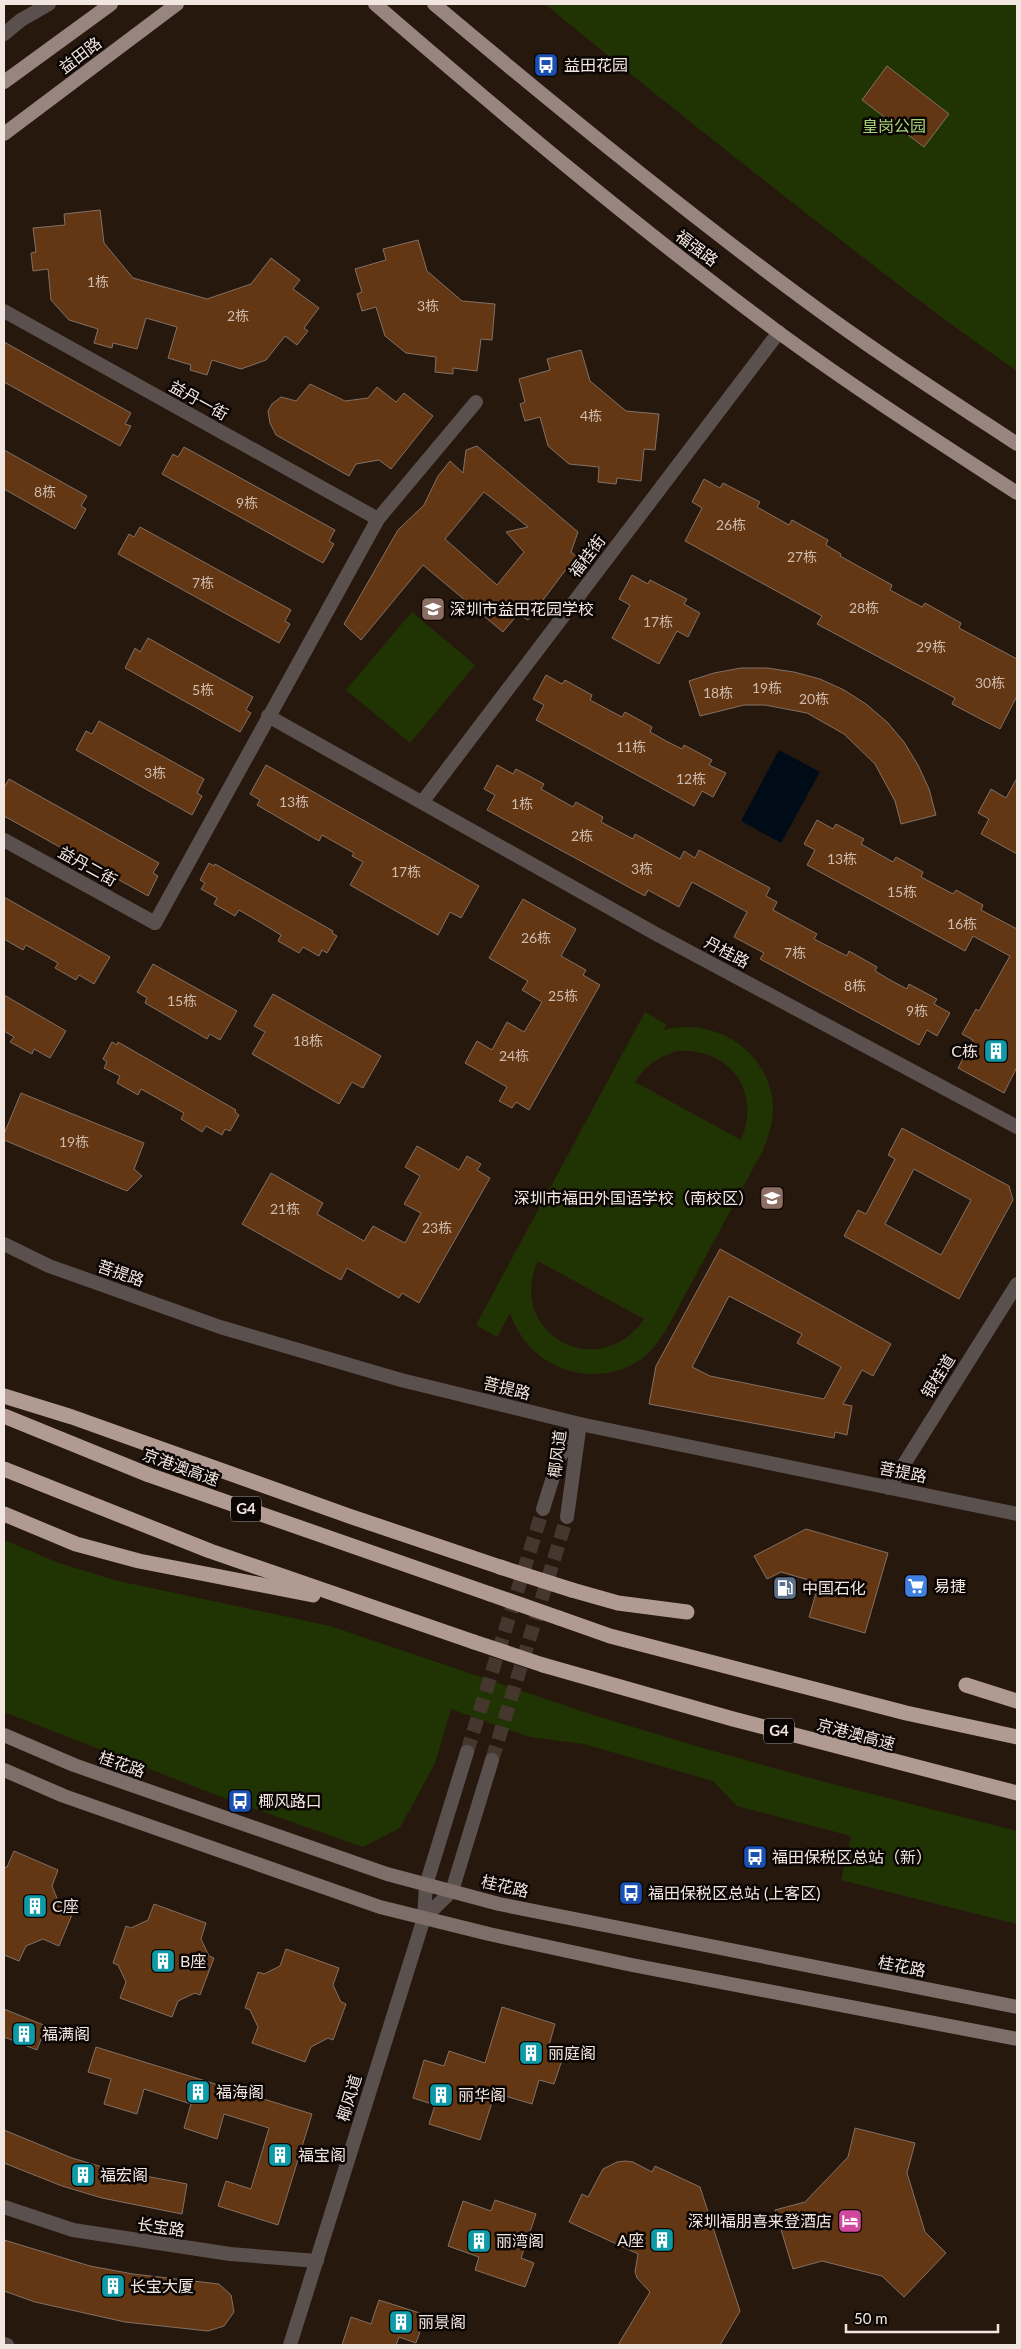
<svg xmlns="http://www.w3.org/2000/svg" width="1021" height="2349" viewBox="0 0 1021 2349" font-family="Lato,'Noto Sans SC',sans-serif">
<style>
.green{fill:#203403;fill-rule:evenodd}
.water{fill:#000b18}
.building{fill:#633714;stroke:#827064;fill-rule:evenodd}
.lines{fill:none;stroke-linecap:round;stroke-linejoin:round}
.tertiary-tunnel{stroke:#45372e;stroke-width:14;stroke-dasharray:14 7;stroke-linecap:butt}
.minor{stroke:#5a504d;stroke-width:14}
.tertiary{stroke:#5a504d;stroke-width:14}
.secondary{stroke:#7d6e69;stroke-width:14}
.primary{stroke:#98857f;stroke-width:14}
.motorway{stroke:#b19a92;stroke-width:15}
.motorway-bridge{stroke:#b19a92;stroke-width:15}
.labels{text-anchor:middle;stroke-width:5;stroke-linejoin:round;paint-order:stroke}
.number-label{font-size:14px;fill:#cebbad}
.shield{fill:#0b0503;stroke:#ada39e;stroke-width:1}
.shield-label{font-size:15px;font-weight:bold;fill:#f2e7e0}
.street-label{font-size:16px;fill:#f2e7e0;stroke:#0b0503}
.poi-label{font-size:16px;fill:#f2e7e0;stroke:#0b0503;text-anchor:start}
.park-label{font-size:16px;fill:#a9d67a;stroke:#0b0503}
</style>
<rect width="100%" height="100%" fill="#27180e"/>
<g class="green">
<path d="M545 4H1017V371C943 320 873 265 802 210 715 142 630 74 545 4Z"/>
<polygon points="412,612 475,665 410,743 346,690"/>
<path d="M645 1012 666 1024 664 1030C711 1017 764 1047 772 1097 775 1116 770 1133 763 1150L665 1332C658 1342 650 1353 640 1360 591 1392 528 1367 510 1313L497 1337 476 1325ZM677 1051C730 1048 762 1091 741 1140L635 1082C645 1065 659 1057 677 1051ZM538 1261 644 1319C599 1385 505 1333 538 1261Z"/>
<polygon points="4,1540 59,1563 118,1581 330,1626 593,1715 706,1749 821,1781 1017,1831 1017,1924 841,1880 851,1836 737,1806 713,1781 584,1744 530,1737 451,1709 435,1763 400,1828 363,1847 216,1795 4,1712"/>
</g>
<polygon class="water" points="779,750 820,772 781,843 741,821"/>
<g class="building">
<polygon points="887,66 949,114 924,147 862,100"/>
<polygon points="100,210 104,243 133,278 175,290 207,299 251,284 271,258 300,280 293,289 319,308 304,328 308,331 297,345 285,336 266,360 241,369 212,360 207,375 190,370 191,365 168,358 177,327 146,318 137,349 113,343 112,348 94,343 98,329 69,320 51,300 48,269 33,271 31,253 36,252 33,228 65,225 64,214"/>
<polygon points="418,240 427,271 462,301 495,304 492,340 481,339 477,371 453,368 453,374 435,372 436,357 406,353 385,336 376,307 362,311 357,294 362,292 355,269 386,260 383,249"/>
<polygon points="4,342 131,413 125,424 131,426 120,446 4,382"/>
<polygon points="581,350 590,381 626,411 659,414 655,450 644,449 641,481 617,478 616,484 598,482 599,467 569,464 548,446 540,417 525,421 520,404 525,402 519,379 550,370 547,359"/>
<polygon points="310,384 345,401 368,398 377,387 396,402 404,393 433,416 391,469 379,460 356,464 349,476 276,435 270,423 268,411 272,404 281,397 296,401"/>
<path d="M477 446 578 532 571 552 576 556 528 620 518 614 503 632 423 565 361 640 344 624 398 530 424 505 438 476 450 461 463 473 466 450ZM484 492 528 527 506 532 524 552 497 585 445 539Z"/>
<polygon points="184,447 335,530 329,541 334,544 323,563 162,474 173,454 178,457"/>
<polygon points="4,450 87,496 81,506 86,509 75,529 4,489"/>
<polygon points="704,479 720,488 723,483 760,502 757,507 789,525 792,520 828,540 826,545 841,554 840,556 892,585 890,590 922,607 925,603 961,623 959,628 1017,659 1017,696 1000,729 952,704 955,698 817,624 822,616 685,541 702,508 692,502"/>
<polygon points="140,527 291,610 285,621 290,624 279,643 118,554 129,534 134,537"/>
<polygon points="632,575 648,584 650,580 687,599 684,604 700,613 688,637 677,631 659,664 612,638 630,605 619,599"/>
<polygon points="148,638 253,697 246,710 251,713 240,732 125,668 135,648 140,652"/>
<polygon points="741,668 767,668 794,672 820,679 844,690 866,704 887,722 904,742 918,765 929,789 936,815 901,824 895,801 875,764 844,734 807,713 765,705 744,705 700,716 689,681 714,673"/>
<polygon points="546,675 562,684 565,680 592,695 590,700 622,717 625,712 652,727 650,732 666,741 682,749 684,745 712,760 709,765 726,773 713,797 702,791 694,806 536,720 544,705 533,699"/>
<polygon points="99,721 204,779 197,793 202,796 192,815 76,750 86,731 92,734"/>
<polygon points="266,765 479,886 461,918 450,912 438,935 350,885 363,862 352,856 354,853 322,835 319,841 257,805 260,800 250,794"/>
<polygon points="497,765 513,774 516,769 544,784 541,789 573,807 576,802 603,817 601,822 633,839 635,834 680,859 684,851 695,858 699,850 770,888 766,896 777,902 773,910 817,934 814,939 847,956 849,951 877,967 875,971 890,980 907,989 909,984 937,999 934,1004 950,1013 937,1036 927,1030 919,1045 760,959 764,953 734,937 747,912 692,882 679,907 648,890 645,896 487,810 495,795 484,789"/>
<polygon points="1017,778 1017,854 981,834 989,819 978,813 991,789 1006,798"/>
<polygon points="9,779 159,863 153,873 158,876 148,896 4,816 4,788"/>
<polygon points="817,820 833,829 836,824 864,839 861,844 893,862 896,857 923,872 921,877 953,894 956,890 983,905 981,910 1017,929 1017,1067 1004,1093 958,1068 973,1040 962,1034 976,1009 979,1011 1010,956 973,936 965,951 807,865 815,850 804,844"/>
<polygon points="209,863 214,866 215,864 333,931 332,933 337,936 327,953 322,950 319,956 303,947 299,953 278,941 281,935 258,921 239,910 235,916 214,904 217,898 201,889 205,883 200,880"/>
<polygon points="4,897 110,957 94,984 79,975 76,980 55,968 58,963 26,945 23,950 4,939"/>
<polygon points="523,899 576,929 561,956 586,970 583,975 600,985 529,1110 516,1102 512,1108 499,1101 507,1087 465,1063 477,1041 492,1050 507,1022 524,1032 542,1002 522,990 528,981 489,958"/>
<polygon points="153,964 237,1011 220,1040 210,1034 207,1039 145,1003 147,998 137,992"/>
<polygon points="273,994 381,1056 363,1088 352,1082 339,1104 252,1054 265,1032 254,1026"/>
<polygon points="4,995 66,1031 50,1058 34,1049 32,1054 10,1042 14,1037 4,1031"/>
<polygon points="112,1042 117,1045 118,1042 236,1110 235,1112 239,1115 230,1131 225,1129 222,1135 206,1126 202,1132 181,1119 184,1113 141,1089 138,1095 117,1083 120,1076 104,1068 107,1062 103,1059"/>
<polygon points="21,1093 144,1143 134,1169 142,1176 127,1191 4,1140 4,1134"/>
<path d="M902 1128 1009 1186 1013 1200 959 1299 844 1236 858 1210 866 1214 895 1159 888 1155ZM914 1169 971 1200 941 1255 885 1224Z"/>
<polygon points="417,1146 459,1170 467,1156 481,1164 477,1170 490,1178 419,1303 402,1293 399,1298 347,1268 341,1280 242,1224 271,1173 323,1203 317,1214 364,1241 373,1226 405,1243 421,1213 404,1204 420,1176 405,1167"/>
<path d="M720 1249 891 1344 873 1376 862 1370 843 1404 852 1406 847 1435 835 1432 834 1438 649 1404 656 1366ZM729 1296 802 1334 797 1343 841 1367 824 1399 710 1376 692 1367Z"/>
<polygon points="806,1529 888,1553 865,1633 809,1617 819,1583 781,1572 767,1579 754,1556"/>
<polygon points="14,1851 58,1870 52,1886 59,1903 74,1910 59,1946 43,1939 26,1946 19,1961 4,1955 4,1868 7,1867"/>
<polygon points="154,1904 206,1923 201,1939 209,1956 214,1958 200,1995 195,1993 178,2001 172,2017 120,1998 126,1982 118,1965 113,1963 126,1926 131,1928 148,1920"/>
<polygon points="286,1949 339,1968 333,1985 341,2002 346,2004 333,2040 328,2038 311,2047 305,2062 252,2043 258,2027 250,2010 245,2008 258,1972 264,1974 280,1966"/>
<polygon points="502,2007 555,2024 547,2052 563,2057 554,2084 539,2080 532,2104 495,2093 480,2140 429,2124 435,2105 413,2098 424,2060 444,2066 449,2051 485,2063"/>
<polygon points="4,2009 46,2026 37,2050 4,2037"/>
<polygon points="96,2047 312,2114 278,2225 218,2206 226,2181 251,2189 269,2128 224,2114 217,2139 184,2128 191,2104 144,2089 137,2114 104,2104 111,2079 88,2072"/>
<polygon points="855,2128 915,2143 907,2173 925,2232 946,2253 904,2297 882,2276 822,2261 793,2269 775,2210 805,2202 848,2157"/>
<polygon points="4,2130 72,2158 109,2169 187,2184 182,2214 102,2198 62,2186 4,2163"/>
<polygon points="625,2161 633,2162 652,2172 655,2166 700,2187 740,2311 720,2345 618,2345 650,2292 637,2278 635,2272 638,2254 569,2222 582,2194 588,2197 603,2169 617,2162"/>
<polygon points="495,2200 536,2214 521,2258 534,2263 525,2287 475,2270 479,2257 448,2246 463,2201 491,2211"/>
<polygon points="4,2240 90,2266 133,2274 219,2284 231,2295 234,2312 224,2326 208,2331 125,2322 35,2302 4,2291"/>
<polygon points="379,2300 426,2315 416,2343 399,2337 396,2345 342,2345 351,2317 371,2324"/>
</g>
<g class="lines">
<g class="tertiary-tunnel">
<polyline points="467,1752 543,1509"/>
<polyline points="492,1760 567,1517"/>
</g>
<g class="minor">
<polyline points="4,34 21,20 49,4"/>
<polyline points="4,311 378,519"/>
<polyline points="268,716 656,934 1017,1127"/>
<polyline points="423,801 779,332"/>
<polyline points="4,840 155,923 378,519 476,402"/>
<polyline points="889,1488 1017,1284"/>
<polyline points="4,2207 73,2230 230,2254 317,2261"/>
</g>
<g class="tertiary">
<polyline points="4,1244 49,1266 220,1327 401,1380 580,1424 1017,1514"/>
<polyline points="543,1509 559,1458 580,1424"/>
<polyline points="567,1517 579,1430"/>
<polyline points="424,1918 452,1891 492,1760"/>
<polyline points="4,2344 7,2345"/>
<polyline points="290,2345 424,1918 426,1885 467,1752"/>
</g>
<g class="secondary">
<polyline points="4,1735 74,1765 387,1874 499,1904 1017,2007"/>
<polyline points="4,1770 64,1796 380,1907 489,1934 632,1965 1017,2039"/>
</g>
<g class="primary">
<path d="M375 4C506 117 639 229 778 332 856 389 937 441 1017 493"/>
<path d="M434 4C554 105 675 204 801 297 871 349 944 396 1017 444"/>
<polyline points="4,82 111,4"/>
<polyline points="4,134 177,4"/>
</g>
<g class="motorway">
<polyline points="4,1396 72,1417 349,1516 500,1567"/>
<polyline points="4,1416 149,1475 490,1594"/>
<polyline points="4,1469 210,1551 474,1642"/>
<polyline points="4,1514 76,1544 139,1561 313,1595"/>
<polyline points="572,1590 618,1603 687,1612"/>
<polyline points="559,1618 610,1636 906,1713 1017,1737"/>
<polyline points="543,1665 733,1719 1017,1793"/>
<polyline points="966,1685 1017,1701"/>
</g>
<g class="motorway-bridge">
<polyline points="500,1567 572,1590"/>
<polyline points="490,1594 559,1618"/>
<polyline points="474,1642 543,1665"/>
</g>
</g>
<defs>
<symbol id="bus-square" viewBox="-11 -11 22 22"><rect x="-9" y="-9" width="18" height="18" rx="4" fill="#1a4fb4" stroke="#0b0503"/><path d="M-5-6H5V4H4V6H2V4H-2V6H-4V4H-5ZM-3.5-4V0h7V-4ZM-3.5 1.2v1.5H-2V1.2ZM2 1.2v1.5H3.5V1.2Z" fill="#fff"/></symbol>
<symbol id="school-square" viewBox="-11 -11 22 22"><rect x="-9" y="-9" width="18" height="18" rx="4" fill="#8d6e63" stroke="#0b0503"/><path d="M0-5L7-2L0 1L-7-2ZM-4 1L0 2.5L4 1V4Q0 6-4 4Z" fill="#fff"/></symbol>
<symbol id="building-square" viewBox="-11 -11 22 22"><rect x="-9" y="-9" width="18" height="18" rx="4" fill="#0f9aa8" stroke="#0b0503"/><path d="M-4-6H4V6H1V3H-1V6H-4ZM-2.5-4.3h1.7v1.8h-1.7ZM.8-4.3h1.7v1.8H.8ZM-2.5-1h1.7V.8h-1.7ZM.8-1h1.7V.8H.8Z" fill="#fff"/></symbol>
<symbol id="supermarket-square" viewBox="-11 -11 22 22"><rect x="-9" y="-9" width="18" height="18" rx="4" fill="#3f7fe0" stroke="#0b0503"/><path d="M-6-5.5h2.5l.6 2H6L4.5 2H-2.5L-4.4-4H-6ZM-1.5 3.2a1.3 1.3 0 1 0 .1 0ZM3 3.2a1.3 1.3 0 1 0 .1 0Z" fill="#fff"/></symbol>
<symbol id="fuel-square" viewBox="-11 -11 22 22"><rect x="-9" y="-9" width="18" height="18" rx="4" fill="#5c6f8a" stroke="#0b0503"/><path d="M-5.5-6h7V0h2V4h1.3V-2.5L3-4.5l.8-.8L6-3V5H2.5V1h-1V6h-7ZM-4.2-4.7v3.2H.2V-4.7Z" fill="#fff"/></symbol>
<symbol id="hotel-square" viewBox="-11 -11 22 22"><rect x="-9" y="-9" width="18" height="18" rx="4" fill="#d1479c" stroke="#0b0503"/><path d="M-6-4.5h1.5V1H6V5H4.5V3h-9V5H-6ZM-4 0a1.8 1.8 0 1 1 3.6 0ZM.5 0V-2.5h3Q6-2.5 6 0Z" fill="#fff"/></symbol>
</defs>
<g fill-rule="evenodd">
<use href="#bus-square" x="532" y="51" width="28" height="28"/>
<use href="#school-square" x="419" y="595" width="28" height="28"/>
<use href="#building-square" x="982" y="1037" width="28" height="28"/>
<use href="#school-square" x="758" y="1184" width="28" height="28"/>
<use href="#supermarket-square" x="902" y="1572" width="28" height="28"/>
<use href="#fuel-square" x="771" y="1574" width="28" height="28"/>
<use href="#bus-square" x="226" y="1787" width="28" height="28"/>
<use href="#bus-square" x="741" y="1843" width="28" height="28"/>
<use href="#bus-square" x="617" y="1879" width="28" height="28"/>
<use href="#building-square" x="21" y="1892" width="28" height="28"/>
<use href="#building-square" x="149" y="1947" width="28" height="28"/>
<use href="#building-square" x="10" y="2020" width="28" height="28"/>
<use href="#building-square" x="517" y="2039" width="28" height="28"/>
<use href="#building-square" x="184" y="2078" width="28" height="28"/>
<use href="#building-square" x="427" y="2081" width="28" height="28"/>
<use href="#building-square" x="266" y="2141" width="28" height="28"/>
<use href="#building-square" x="69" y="2161" width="28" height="28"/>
<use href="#hotel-square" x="836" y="2207" width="28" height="28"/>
<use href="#building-square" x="648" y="2226" width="28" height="28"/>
<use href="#building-square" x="465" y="2227" width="28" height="28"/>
<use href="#building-square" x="99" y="2272" width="28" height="28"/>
<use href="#building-square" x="387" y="2308" width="28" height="28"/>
</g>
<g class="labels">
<g class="number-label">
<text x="98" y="287">1栋</text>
<text x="428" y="311">3栋</text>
<text x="238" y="321">2栋</text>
<text x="591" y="421">4栋</text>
<text x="45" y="497">8栋</text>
<text x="247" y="508">9栋</text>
<text x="731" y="530">26栋</text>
<text x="802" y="562">27栋</text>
<text x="203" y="588">7栋</text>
<text x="864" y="613">28栋</text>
<text x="658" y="627">17栋</text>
<text x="931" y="652">29栋</text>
<text x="990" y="688">30栋</text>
<text x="767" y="693">19栋</text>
<text x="203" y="695">5栋</text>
<text x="718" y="698">18栋</text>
<text x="814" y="704">20栋</text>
<text x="631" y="752">11栋</text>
<text x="155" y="778">3栋</text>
<text x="691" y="784">12栋</text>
<text x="294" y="807">13栋</text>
<text x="522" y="809">1栋</text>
<text x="582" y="841">2栋</text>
<text x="842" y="864">13栋</text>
<text x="642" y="874">3栋</text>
<text x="406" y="877">17栋</text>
<text x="902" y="897">15栋</text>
<text x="962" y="929">16栋</text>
<text x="536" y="943">26栋</text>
<text x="795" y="958">7栋</text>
<text x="855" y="991">8栋</text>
<text x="563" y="1001">25栋</text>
<text x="182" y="1006">15栋</text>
<text x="917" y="1016">9栋</text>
<text x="308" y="1046">18栋</text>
<text x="514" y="1061">24栋</text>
<text x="74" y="1147">19栋</text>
<text x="285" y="1214">21栋</text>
<text x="437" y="1233">23栋</text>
</g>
<g class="shield">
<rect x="231" y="1496.5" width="30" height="25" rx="4"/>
<rect x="764" y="1718.5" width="30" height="25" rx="4"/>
</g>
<g class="shield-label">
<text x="246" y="1514">G4</text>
<text x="779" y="1736">G4</text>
</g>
<g class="street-label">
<text transform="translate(80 55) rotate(-37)" y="6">益田路</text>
<text transform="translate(697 248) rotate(37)" y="6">福强路</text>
<text transform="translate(199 400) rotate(29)" y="6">益丹一街</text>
<text transform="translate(587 556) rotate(-53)" y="6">福桂街</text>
<text transform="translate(88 866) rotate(29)" y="6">益丹二街</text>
<text transform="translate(727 952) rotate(28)" y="6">丹桂路</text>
<text transform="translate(121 1273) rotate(19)" y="6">菩提路</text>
<text transform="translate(938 1376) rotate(-58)" y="6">银桂道</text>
<text transform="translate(507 1388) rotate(14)" y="6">菩提路</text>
<text transform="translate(557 1454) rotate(-83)" y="6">椰风道</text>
<text transform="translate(181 1467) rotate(20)" y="6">京港澳高速</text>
<text transform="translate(903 1472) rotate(11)" y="6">菩提路</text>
<text transform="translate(856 1734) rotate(15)" y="6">京港澳高速</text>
<text transform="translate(122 1764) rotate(19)" y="6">桂花路</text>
<text transform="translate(505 1886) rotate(13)" y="6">桂花路</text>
<text transform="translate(902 1966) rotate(11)" y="6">桂花路</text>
<text transform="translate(349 2098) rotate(-73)" y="6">椰风道</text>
<text transform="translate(161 2227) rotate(8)" y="6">长宝路</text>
</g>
<g class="poi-label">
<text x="564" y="71">益田花园</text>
<text x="450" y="615">深圳市益田花园学校</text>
<text x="978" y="1057" text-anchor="end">C栋</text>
<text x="754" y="1204" text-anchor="end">深圳市福田外国语学校（南校区）</text>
<text x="934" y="1592">易捷</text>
<text x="802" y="1594">中国石化</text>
<text x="258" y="1807">椰风路口</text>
<text x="772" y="1863">福田保税区总站（新）</text>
<text x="648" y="1899">福田保税区总站 (上客区)</text>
<text x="52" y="1912">C座</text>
<text x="180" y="1967">B座</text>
<text x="42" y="2040">福满阁</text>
<text x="548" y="2059">丽庭阁</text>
<text x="216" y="2098">福海阁</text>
<text x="458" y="2101">丽华阁</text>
<text x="298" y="2161">福宝阁</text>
<text x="100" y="2181">福宏阁</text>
<text x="832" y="2227" text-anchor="end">深圳福朋喜来登酒店</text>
<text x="644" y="2246" text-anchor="end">A座</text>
<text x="496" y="2247">丽湾阁</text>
<text x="130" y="2292">长宝大厦</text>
<text x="418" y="2328">丽景阁</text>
</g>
<g class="park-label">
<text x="894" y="132">皇岗公园</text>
</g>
</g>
<rect width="1021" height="2349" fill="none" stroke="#f2e7e0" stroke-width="10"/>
<path d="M846 2324v8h152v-8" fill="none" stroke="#f2e7e0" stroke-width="2.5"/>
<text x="854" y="2324" font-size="15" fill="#f2e7e0" stroke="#0b0503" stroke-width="4" paint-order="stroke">50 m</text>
</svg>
